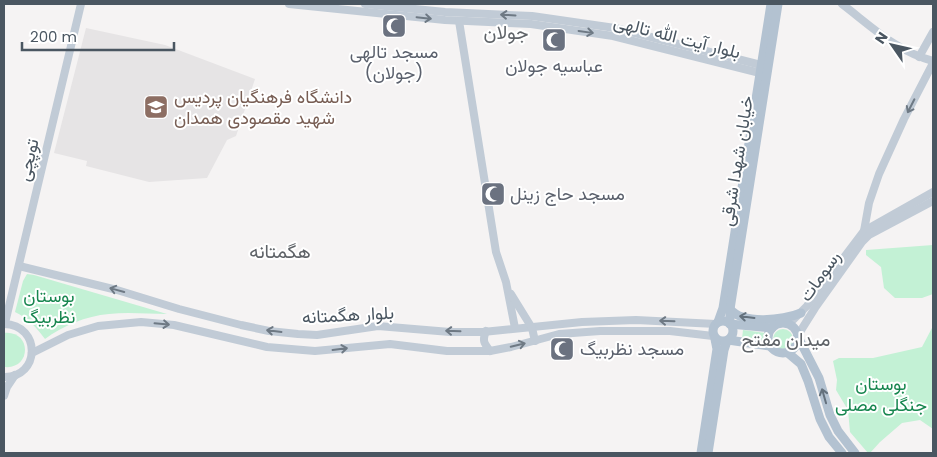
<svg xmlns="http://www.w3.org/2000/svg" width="937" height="457" viewBox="0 0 937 457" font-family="Poppins,Vazirmatn,sans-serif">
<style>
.education{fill:#e6e4e5}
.green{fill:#c3f1d5}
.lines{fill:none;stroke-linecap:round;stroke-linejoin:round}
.secondary{stroke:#c1cbd6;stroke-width:8}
.primary{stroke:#b3c2d1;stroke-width:9}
.oneway{stroke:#6e7984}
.oneway2{stroke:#64717d}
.labels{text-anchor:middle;stroke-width:4;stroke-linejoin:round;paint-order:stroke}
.street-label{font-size:18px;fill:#4a5661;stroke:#fff}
.worship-label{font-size:18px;fill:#5b616d;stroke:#fff}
.education-label{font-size:18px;fill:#785e54;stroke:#fff;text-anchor:start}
.park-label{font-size:18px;fill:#17864f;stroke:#fff}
.neighbourhood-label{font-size:19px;fill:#5f6368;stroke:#fff}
</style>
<rect width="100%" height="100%" fill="#f5f3f3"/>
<polygon class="education" points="86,28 165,45 255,79 236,136 227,140 207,178 149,182 86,166 87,161 54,153"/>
<g class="green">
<polygon points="933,245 933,294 922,298 895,298 884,288 881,267 866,255 866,250"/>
<path d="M27 274 34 275 167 314C148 314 128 312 109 314 86 316 62 326 45 339 37 328 28 318 15 312L23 281Z"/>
<polygon points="933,326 933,429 920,420 902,423 880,442 870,453 868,453 850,432 848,410 836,390 837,380 833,361 839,358 873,358 922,347"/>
<circle cx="783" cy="339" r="10"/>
<polygon points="743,330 766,333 765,341 742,339"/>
<path d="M4 333C32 330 32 370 4 367Z"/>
</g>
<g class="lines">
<g class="secondary">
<polyline points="289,4 445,20 531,24 613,36 760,73"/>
<polyline points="365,4 445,12 532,16 615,28 761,65"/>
<path d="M842 4C871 26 897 52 933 61"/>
<polyline points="459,21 496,252 506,282 515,328"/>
<polyline points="919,57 933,32"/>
<polyline points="864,231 869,203 879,174 904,119 933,63"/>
<polyline points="19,266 117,290 179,309 241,325 269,331 298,334 317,335 378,326 450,332 483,332 582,322 636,320 716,324"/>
<polyline points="511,294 532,328 535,341"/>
<polyline points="5,323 81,4"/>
<path d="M4 324C42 325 40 378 4 377"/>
<polyline points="789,324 807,306 864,231 933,192"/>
<path d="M486 331C482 341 484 343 490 351"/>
<polyline points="798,335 815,308 862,242 869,235 933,201"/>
<polyline points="32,353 68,335 98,326 141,322 174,325 267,347 315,351 390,344 447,351 490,351 511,347 559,334 600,331 670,331 713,336"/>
<polyline points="4,396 7,387 15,375"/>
</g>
<g class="primary">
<path d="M730 309C742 325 784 320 801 313"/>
<circle cx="723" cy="331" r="10"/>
<polyline points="718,322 723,308 771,4"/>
<circle cx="783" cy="338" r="15"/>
<polyline points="772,328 730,324 730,309 778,4"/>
<polyline points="798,337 819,378 830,415 838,431 855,453"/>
<polyline points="728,340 770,346"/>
<polyline points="788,353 801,364 808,381 820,419 829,437 842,453"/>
<polyline points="701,453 717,349 715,339"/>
<polyline points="708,453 724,350 727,341"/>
</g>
</g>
<defs><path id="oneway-shaft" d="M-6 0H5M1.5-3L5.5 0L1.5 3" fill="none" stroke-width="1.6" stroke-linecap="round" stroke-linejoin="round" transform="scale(1.25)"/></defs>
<g class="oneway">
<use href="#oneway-shaft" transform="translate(508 15) rotate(-177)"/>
<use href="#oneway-shaft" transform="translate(424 18) rotate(6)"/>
<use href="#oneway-shaft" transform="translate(586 32) rotate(8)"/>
<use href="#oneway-shaft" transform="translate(911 106) rotate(117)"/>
<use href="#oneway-shaft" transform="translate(117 290) rotate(-165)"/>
<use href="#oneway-shaft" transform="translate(667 321) rotate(-178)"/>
<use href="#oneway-shaft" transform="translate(162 324) rotate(5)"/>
<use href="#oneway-shaft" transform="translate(274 331) rotate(-173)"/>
<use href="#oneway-shaft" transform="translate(453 331) rotate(-178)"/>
<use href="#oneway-shaft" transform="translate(518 345) rotate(-14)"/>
<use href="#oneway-shaft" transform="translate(340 349) rotate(-7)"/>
</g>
<g class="oneway2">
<use href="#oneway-shaft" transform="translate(747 317) rotate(-173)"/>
<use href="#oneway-shaft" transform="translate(824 396) rotate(-106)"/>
</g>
<defs>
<symbol id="mosque-square" viewBox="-11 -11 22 22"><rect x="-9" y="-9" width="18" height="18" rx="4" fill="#6b7280" stroke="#fff"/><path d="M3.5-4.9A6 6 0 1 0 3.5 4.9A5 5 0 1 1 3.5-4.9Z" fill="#fff"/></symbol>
<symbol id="university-square" viewBox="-11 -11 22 22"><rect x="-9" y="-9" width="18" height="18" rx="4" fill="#8d6e63" stroke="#fff"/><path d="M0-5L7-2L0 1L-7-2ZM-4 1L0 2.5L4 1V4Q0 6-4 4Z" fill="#fff"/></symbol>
</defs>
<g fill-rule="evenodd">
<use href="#mosque-square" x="380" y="12" width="28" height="28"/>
<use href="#mosque-square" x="540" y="26" width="28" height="28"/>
<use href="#university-square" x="142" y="93" width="28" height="28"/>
<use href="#mosque-square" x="479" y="180" width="28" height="28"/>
<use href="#mosque-square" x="548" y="335" width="28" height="28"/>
</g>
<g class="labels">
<g class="street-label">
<text transform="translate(677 37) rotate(14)" y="6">بلوار آیت الله تالهی</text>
<text transform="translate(28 160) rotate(-77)" y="6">توپچی</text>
<text transform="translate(737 161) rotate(-81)" y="6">خیابان شهدا شرقی</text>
<text transform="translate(820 276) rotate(-55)" y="6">رسومات</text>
<text transform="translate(348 315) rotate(-3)" y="6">بلوار هگمتانه</text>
</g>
<g class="worship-label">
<text x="394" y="58">مسجد تالهی<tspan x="394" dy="21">(جولان)</tspan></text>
<text x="554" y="72">عباسیه جولان</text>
<text x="510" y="200" text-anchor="start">مسجد حاج زینل</text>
<text x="580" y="355" text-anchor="start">مسجد نظربیگ</text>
</g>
<g class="education-label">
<text x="174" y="103">دانشگاه فرهنگیان پردیس<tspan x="174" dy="21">شهید مقصودی همدان</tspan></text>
</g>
<g class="park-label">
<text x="49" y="302">بوستان<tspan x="49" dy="21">نظربیگ</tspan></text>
<text x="881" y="390">بوستان<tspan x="881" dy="21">جنگلی مصلی</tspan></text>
</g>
<g class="neighbourhood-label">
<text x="506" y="39">جولان</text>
<text x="280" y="258">هگمتانه</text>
<text x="786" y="346">میدان مفتح</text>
</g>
</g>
<rect width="937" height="457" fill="none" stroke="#4a5661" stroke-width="10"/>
<g transform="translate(892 45) rotate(304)" stroke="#ffffff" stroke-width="4" paint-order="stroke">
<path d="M0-4L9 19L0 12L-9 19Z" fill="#4a5661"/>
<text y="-8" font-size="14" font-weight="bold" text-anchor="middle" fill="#4a5661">N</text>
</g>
<path d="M22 42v8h152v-8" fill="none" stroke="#4a5661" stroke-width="2.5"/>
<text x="30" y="42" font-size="15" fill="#4a5661" stroke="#ffffff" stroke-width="4" paint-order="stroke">200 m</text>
</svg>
